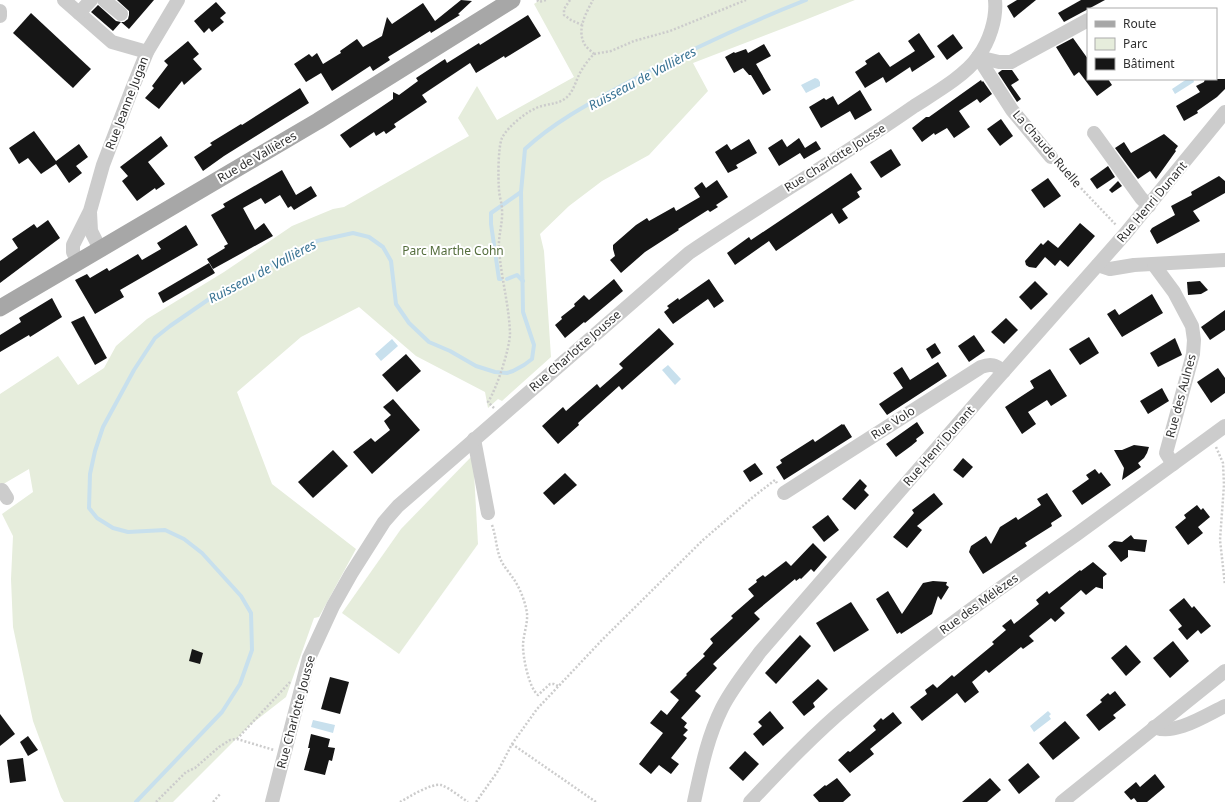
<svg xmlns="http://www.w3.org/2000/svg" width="1225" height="802" viewBox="0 0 1225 802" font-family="'Noto Sans',sans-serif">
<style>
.green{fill:#e6eddc}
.water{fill:#c8e0ed}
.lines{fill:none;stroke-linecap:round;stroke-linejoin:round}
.stream{stroke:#c8e0ed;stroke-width:4}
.building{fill:#161616}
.path{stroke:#ccc;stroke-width:2.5;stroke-dasharray:2 2;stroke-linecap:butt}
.minor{stroke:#ccc;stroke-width:14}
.major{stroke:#a7a7a7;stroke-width:17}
.labels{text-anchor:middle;stroke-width:4;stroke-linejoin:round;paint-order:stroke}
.street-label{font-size:12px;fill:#2f2f2f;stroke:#fff}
.park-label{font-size:12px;fill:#536c3b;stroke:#fff}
.water-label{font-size:13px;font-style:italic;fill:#3a7494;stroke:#fff}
</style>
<rect width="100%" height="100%" fill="#fff"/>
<g class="green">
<polygon points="540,0 855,0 805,20 693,63 708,91 649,155 602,181 569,206 540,234 544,251 551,357 502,401 498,399 488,408 485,392 416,356 359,307 301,337 237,392 272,484 356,549 319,617 314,618 286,697 249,726 173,802 64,802 61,797 33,721 13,627 11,579 13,536 2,514 33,492 29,469 0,486 0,394 58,356 78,385 104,368 116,346 147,319 224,272 292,226 333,209 344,207 469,136 458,118 477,86 497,120 574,77 534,4"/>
<polygon points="473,455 478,544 399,654 342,613 401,529"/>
</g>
<g class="water">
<polygon points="815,78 818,79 820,82 820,86 806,93 801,85"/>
<polygon points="1187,79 1193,79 1194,82 1175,94 1172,89"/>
<polygon points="392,339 398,346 381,361 375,354"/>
<polygon points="668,365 681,379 675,385 662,370"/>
<polygon points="1048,711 1051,714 1049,716 1051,719 1034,732 1030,726"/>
<polygon points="313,720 335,725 333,733 311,727"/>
</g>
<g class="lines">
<g class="stream">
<polyline points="501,279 499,279 491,224 491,213 521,192"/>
<polyline points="507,279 517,275 523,281"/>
<path d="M136 802 222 712 240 684 252 650 251 613 241 596 202 553 184 539 165 530 128 532 113 528 97 518 89 508 90 474 95 451 103 427 134 370 155 338 170 326 215 295 317 241 353 233 369 237 383 247 391 261 396 304 409 323 429 342 450 351 476 366 495 372 507 373 513 371 524 365 532 359 534 345 523 312 521 192 525 149C553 123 588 104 621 86 681 54 743 25 806 0"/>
</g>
</g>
<g class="building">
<polygon points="117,0 154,0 129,29 121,22 124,22 128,19 129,15 129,11"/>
<polygon points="461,0 472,1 458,14 460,15 431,33 430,31 388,57 390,60 373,71 370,66 332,91 321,73 306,82 294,64 309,54 312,57 317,53 323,64 341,53 340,51 357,39 363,47 382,36 387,17 392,24 423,3 435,21"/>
<polygon points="1017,0 1036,0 1014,18 1007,6"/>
<polygon points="1081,0 1105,0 1064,22 1058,13"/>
<polygon points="216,2 226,13 220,18 224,22 212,32 209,28 204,33 194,21"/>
<polygon points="98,5 116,21 121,22 113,31 91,12"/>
<polygon points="31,13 91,69 73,88 13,33"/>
<polygon points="528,15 541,36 505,58 504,56 476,73 470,63 422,95 427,102 394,124 396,127 386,134 384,131 376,136 374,132 350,148 340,135 393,99 393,92 399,95 418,81 416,78 445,59 447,63 479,43 480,45"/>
<polygon points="919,33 935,57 912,72 910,67 886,83 883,77 865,88 855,72 867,64 865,61 879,52 890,67 915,51 908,41"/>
<polygon points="953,34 963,48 947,60 937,46"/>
<polygon points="1073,38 1088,59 1088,79 1108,79 1112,85 1097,96 1079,72 1074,76 1056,47"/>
<polygon points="188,41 199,54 193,59 202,69 184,85 182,81 159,109 145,98 154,88 152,86 168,65 164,61"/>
<polygon points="764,44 771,56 756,64 771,90 763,95 751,75 749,75 743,68 734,73 725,57 734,52 735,53 746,49 748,53"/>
<polygon points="1002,70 1012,70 1019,80 1011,85 1021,99 1017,102 998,73"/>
<polygon points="1205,79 1225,79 1225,89 1217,97 1197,111 1198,113 1184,121 1176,106 1200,92 1196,86 1204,82"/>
<polygon points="981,80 982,82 983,81 992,94 980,103 977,99 959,111 970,127 954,138 947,128 935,135 934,133 922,142 912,128 926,117 929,117"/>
<polygon points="300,88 309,103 224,156 203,171 194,157 212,145 210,143 241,124 242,125"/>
<polygon points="860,90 872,110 855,120 850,111 821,128 809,107 824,98 826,100 833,96 838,105"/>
<polygon points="1001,119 1013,136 1000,146 987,129"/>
<polygon points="34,131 56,161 79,144 88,157 76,166 82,173 69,183 56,164 41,174 28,158 19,164 9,148"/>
<polygon points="1164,134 1178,146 1175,150 1176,151 1156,179 1150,171 1138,179 1115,148 1124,142 1131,153"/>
<polygon points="161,136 168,146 148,162 165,184 156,190 155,188 137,201 122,181 128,176 120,167"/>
<polygon points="799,138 805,148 816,141 821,149 804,159 800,153 779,166 768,148 782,139 787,147"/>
<polygon points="749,139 757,153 736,165 738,168 728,173 715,152 727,144 731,150"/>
<polygon points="891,149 901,165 881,178 870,162"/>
<polygon points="1108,166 1115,177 1097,189 1090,179"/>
<polygon points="282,170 296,195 311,186 317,196 294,210 291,206 288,208 280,195 265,204 261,198 243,208 255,230 264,223 273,236 213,269 207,259 225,248 224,246 228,244 211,215 225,207 223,204"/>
<polygon points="851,173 862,189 857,192 860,197 842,209 848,218 839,224 832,213 776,251 769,241 735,265 727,253 749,237 751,240"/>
<polygon points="1219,176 1225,181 1225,193 1193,211 1200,221 1157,244 1150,231 1152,228 1175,215 1171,206 1192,195 1191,192"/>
<polygon points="1048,178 1061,196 1044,208 1031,190"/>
<polygon points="717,180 728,197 716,205 718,207 710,212 708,210 678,229 679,230 645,252 621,273 610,260 615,256 613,249 613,245 636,225 647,218 649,221 674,207 676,211 700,197 694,188 702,182 706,188"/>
<polygon points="1118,181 1122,186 1112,193 1109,190"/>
<polygon points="48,220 60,238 0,283 0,261 18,248 12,239 34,224 37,228"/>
<polygon points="1080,223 1095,236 1068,267 1060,260 1055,266 1045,257 1036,268 1029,267 1026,265 1025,261 1041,243 1043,245 1048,240 1058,248"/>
<polygon points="186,225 198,245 120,290 124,297 95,314 75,280 87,274 90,278 107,268 109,271 138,254 142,260 161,249 157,243"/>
<polygon points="209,263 215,273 163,303 158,293"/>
<polygon points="614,279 623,291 585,323 584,322 565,338 555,325 562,319 561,317 575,306 574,304 584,295 589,300"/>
<polygon points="709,279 724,301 714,308 708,299 673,324 664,312 669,308 667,306 678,298 679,300"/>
<polygon points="1035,281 1048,294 1031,310 1019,297"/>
<polygon points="1200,281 1208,290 1201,294 1188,295 1187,282"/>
<polygon points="1152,294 1163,313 1122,337 1107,314 1115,309 1119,315"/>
<polygon points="52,298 62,317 30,337 29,335 0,352 0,335 21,322 19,318"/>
<polygon points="1225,310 1225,330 1210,340 1201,327"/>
<polygon points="84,316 107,358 95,365 71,322"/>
<polygon points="1006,318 1018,330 1004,344 991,332"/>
<polygon points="659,328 674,344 622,390 619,386 578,423 579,425 558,444 542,426 563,407 566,411 597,384 600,388 623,368 619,364"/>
<polygon points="974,335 985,351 969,362 958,346"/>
<polygon points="1089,337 1099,353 1080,365 1069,349"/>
<polygon points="1175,338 1182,355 1158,367 1150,353"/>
<polygon points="935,343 941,353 932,359 926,349"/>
<polygon points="406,354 421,371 397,392 382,375"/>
<polygon points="938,362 947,376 887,415 879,404 903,388 893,373 902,367 910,380"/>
<polygon points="1218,368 1225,378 1225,393 1211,403 1197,382"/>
<polygon points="1050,369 1067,396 1051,406 1047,400 1028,412 1036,424 1022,434 1005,407 1034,388 1030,381"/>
<polygon points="1162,388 1169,401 1148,414 1140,401"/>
<polygon points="393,399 420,430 372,474 353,452 371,438 375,442 390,430 384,421 391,415 383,407"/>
<polygon points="917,422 924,433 916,439 917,441 911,446 896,457 886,444"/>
<polygon points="842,424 843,425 844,424 852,437 784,480 776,467 782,463 780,460 813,439 815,442"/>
<polygon points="1134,445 1149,447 1147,453 1144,458 1138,463 1141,467 1122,480 1124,468 1114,450 1122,450"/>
<polygon points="333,450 348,466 313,498 298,482"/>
<polygon points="963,458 973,467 963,478 953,470"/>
<polygon points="755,463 763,474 750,482 743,471"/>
<polygon points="1095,469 1099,474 1101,472 1111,485 1082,505 1072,491 1089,479 1086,475"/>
<polygon points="565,473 577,485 554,505 543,493"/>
<polygon points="860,479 867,486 864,490 869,495 855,510 842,499"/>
<polygon points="934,493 943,504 917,526 922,530 907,548 893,537 914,513 912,510"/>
<polygon points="1047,493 1062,516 1051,523 1052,526 1025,543 1027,546 983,574 969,552 971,546 986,536 991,544 1000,527 1016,517 1018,520 1041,505 1037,499"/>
<polygon points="1197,505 1201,510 1203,508 1210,517 1198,527 1203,533 1188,545 1175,527 1186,518 1184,515"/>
<polygon points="828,515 839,530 824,542 812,527"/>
<polygon points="1131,535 1134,539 1147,540 1145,552 1128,550 1128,557 1121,562 1108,546 1114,541 1122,542"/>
<polygon points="813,543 827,557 814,572 811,569 801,579 800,578 796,581 795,579 754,613 760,619 713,664 717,668 695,691 701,696 681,718 687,723 684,727 688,730 683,735 687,738 671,758 679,764 671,774 659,765 651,774 639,764 663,733 650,723 661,710 667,715 679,700 670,692 687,675 686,674 705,656 703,654 713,643 710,639 733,618 731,616 754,596 748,589 757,582 756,580 763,575 765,577 786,561 791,566"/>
<polygon points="1093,562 1107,574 1103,577 1103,589 1096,587 1086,595 1081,590 1060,608 1065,613 1055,622 1051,618 1029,636 1034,641 1023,649 1021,647 989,673 986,670 972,682 979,692 965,703 957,693 922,721 910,707 927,694 925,690 933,684 937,688 952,675 954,677 994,644 992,642 1006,630 1002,626 1011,619 1014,624 1039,604 1036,600 1047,591 1049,594 1080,570 1081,571"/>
<polygon points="933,581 947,582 946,585 949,587 941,600 938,596 932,614 901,634 900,632 897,634 876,599 888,591 902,614 923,583"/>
<polygon points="1184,598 1192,608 1194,606 1211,626 1201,634 1198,630 1187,640 1178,629 1182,626 1169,610"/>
<polygon points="851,602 869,630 834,652 816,623"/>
<polygon points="800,635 811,646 776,684 765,673"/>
<polygon points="1173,641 1189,661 1170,678 1153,658"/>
<polygon points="1126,645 1141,662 1126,676 1111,658"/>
<polygon points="192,649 203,653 200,664 189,661"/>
<polygon points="330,677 349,682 340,714 321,709"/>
<polygon points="818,679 828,689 813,703 815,707 804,716 792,702"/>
<polygon points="1115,691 1126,705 1113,715 1116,718 1099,731 1086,715 1102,702 1100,700 1108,693 1110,695"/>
<polygon points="770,711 784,728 763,746 753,734 762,726 758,722"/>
<polygon points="893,712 902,723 870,749 874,754 850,773 838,760 848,751 850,752 876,730 873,726 881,718 883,720"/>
<polygon points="0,714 15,734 0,746"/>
<polygon points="1065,721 1080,738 1053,760 1039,743"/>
<polygon points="311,734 330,739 328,747 335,748 332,761 329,760 325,775 304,770 310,748 308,748"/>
<polygon points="28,736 38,750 28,756 20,742"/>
<polygon points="745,751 759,764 743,781 729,768"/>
<polygon points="23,758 26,781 10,783 7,760"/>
<polygon points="1028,763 1040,777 1019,794 1008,780"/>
<polygon points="1155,774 1165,787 1147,802 1137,802 1134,798 1131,800 1124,792 1136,782 1140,787"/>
<polygon points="837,778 851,795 843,802 819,802 813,795 825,785 826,786"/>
<polygon points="990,778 1001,790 987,802 962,802"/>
</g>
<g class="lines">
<g class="path">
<polyline points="537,0 539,2 546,0"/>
<polyline points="570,0 564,9 564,15 571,20 582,25"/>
<polyline points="594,54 611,51 634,41 670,31 746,0"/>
<polyline points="1059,165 1116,225"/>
<path d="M494 408 488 402C497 388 510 348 510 333 509 305 501 277 499 249 498 236 503 223 502 210 502 203 499 196 499 189 498 178 498 147 502 138 508 126 529 109 542 106 552 103 561 104 569 95 575 88 577 76 583 68 586 63 590 58 594 54 591 51 587 48 585 45 576 30 586 13 593 0"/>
<polyline points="1216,447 1223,463 1224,485 1220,540 1225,585"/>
<path d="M492 525C496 536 496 547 500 558 503 566 509 572 513 578 520 588 525 601 527 613 528 624 523 635 523 646 523 658 529 688 538 695L550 684H554L558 686"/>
<polyline points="237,739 290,682"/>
<polyline points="512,744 596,802"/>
<polyline points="156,802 186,772 195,768 219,747 230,740 237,739 274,750"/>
<polyline points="213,802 221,793"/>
<path d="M400 802C409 797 431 783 441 785 450 788 460 797 468 802"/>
<polyline points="476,802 498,771 512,744 537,709 602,640 703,540 753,497 775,480 777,483"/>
</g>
<g class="minor">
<polyline points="64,0 112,42 147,52"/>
<polyline points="104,0 121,14"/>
<polyline points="0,11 0,16"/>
<polyline points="79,13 91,0"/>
<polyline points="978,57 1012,110 1051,157"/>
<polyline points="978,57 999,62 1011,62 1088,20"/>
<polyline points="1094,133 1141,198 1149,206"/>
<polyline points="90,212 91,231 100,249"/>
<polyline points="78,262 73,252 73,245 90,211 103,165 132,89 147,52 178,0"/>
<polyline points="1098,265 1110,269 1134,265 1225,260"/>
<polyline points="1154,265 1174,292 1192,326 1194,340 1193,354 1166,453 1173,464"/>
<polyline points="474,439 488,513"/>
<polyline points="0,491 2,490 7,498"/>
<path d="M784 493 981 367C991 363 995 365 1004 371"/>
<path d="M1154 727C1175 736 1206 715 1225 706"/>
<path d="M272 802 309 658 333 606 351 574 384 522 398 506 689 253C763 203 840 158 913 107 933 94 965 76 978 57 989 42 997 19 995 0"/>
<path d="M694 802C701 770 707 738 722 708 732 688 747 670 760 652L989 388 1125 234 1225 112"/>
<path d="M750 802C781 769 815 733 850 704 922 643 1000 588 1077 534 1127 498 1176 462 1225 426"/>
<polyline points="1062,802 1225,671"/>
</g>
<polyline class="major" points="0,308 318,121 512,0"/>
</g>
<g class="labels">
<g class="street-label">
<text transform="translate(127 103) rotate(-69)" y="4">Rue Jeanne Jugan</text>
<text transform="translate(1047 149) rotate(49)" y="4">La Chaude Ruelle</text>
<text transform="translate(257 157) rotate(-30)" y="4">Rue de Vallières</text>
<text transform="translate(835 158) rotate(-32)" y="4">Rue Charlotte Jousse</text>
<text transform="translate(1152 202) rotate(-50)" y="4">Rue Henri Dunant</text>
<text transform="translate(575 351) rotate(-41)" y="4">Rue Charlotte Jousse</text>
<text transform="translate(1181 396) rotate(-75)" y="4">Rue des Aulnes</text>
<text transform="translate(893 423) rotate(-33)" y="4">Rue Volo</text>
<text transform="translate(939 446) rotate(-49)" y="4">Rue Henri Dunant</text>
<text transform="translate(979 604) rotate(-36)" y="4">Rue des Mélèzes</text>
<text transform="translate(296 712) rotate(-75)" y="4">Rue Charlotte Jousse</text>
</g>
<g class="park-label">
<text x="453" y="255">Parc Marthe Cohn</text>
</g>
<g class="water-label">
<text transform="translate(642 78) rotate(-28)" y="5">Ruisseau de Vallières</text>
<text transform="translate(262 271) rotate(-28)" y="5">Ruisseau de Vallières</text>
</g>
</g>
<rect x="1087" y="8" width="130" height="72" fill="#ffffff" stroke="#acacac"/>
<rect x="1095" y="21" width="20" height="6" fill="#a7a7a7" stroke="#acacac"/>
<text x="1123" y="28" font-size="12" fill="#2f2f2f">Route</text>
<rect x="1095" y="38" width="20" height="12" fill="#e6eddc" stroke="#acacac"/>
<text x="1123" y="48" font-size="12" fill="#2f2f2f">Parc</text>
<rect x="1095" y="58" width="20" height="12" fill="#161616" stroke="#acacac"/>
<text x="1123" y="68" font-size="12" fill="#2f2f2f">Bâtiment</text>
</svg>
